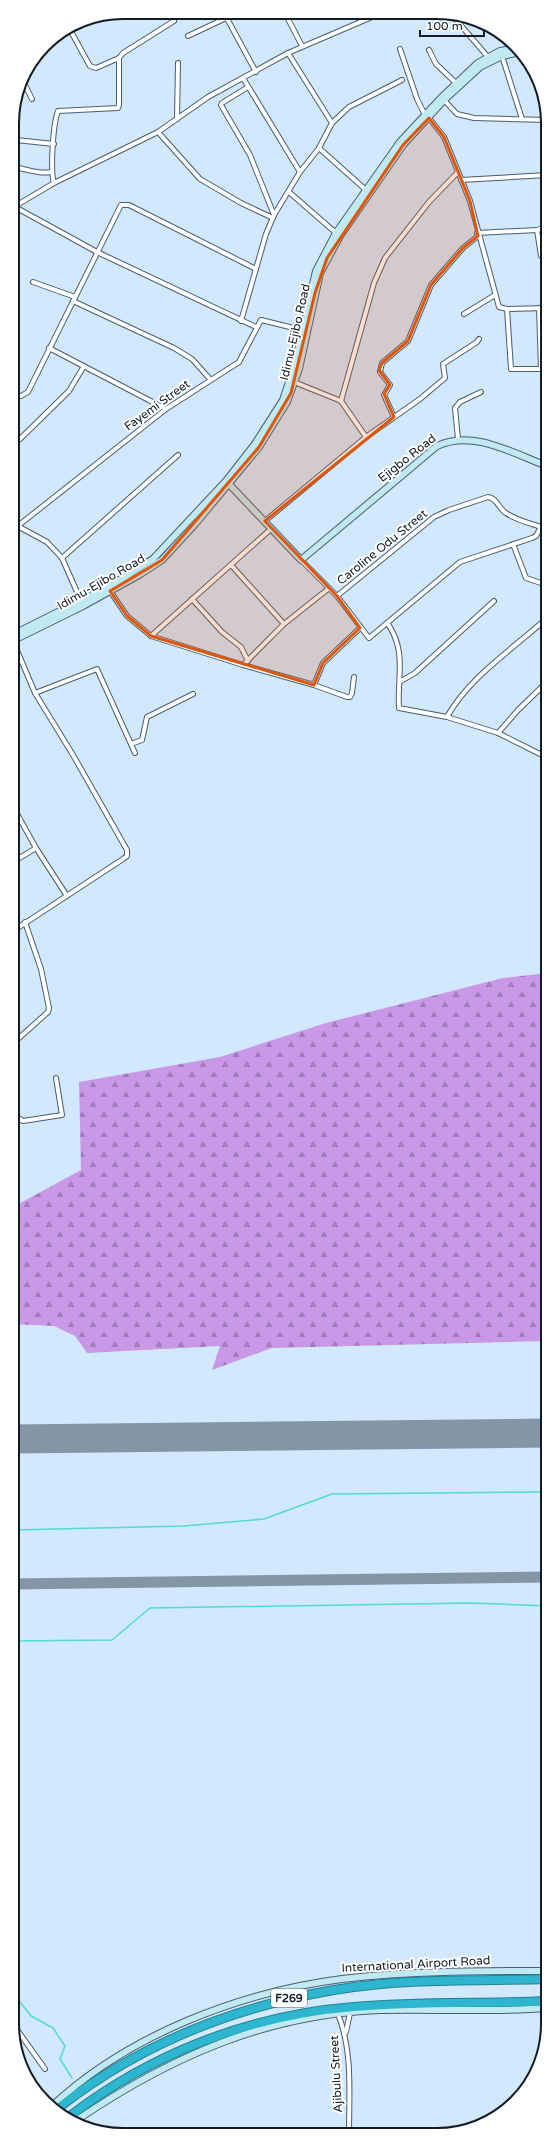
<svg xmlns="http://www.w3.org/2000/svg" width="560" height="2147" viewBox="0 0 560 2147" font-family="'Varela Round',sans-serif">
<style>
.forest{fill:url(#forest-firs)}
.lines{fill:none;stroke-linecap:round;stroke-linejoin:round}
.stream{stroke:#53dcc8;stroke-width:1.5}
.taxiway{stroke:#8495a6;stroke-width:11}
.runway{stroke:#8495a6;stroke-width:29}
.street-casing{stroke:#495d70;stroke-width:6}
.secondary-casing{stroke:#495d70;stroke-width:8}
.highway-casing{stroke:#258093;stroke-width:10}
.street{stroke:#fff;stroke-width:4}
.secondary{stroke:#c0e9f1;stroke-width:6}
.highway{stroke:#2eb6d0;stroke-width:8}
.marked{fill:#dd560d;fill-opacity:0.2;stroke:#dd560d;stroke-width:3;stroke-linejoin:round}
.labels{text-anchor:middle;stroke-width:4;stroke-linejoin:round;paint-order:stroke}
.shield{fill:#fff;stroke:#5a5f65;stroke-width:1}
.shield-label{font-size:11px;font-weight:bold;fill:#131b23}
.street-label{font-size:12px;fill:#131b23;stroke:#fff}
.rim{fill:none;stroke:#131b23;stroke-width:2}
</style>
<defs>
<pattern id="forest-firs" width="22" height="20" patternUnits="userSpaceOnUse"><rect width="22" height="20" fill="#c998e7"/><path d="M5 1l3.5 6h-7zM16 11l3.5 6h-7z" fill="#a27bbb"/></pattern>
</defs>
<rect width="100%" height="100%" fill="#d1e8fe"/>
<polygon class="forest" points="547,973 547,1341 272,1348 212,1370 220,1346 87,1353 75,1336 54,1326 13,1324 13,1207 81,1170 79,1082 220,1057 326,1023 503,978"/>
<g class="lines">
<g class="stream">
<polyline points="13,1530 184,1526 264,1519 332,1494 548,1492"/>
<polyline points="13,1641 112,1640 150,1608 471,1603 548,1606"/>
<polyline points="13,1993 31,2016 53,2028 65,2046 60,2059 72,2078"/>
</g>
<polyline class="taxiway" points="13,1584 548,1577"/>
<polyline class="runway" points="13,1439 548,1433"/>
<defs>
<g id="street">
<polyline points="224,13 256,72"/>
<polyline points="285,13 302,46"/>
<polyline points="451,14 488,57"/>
<polyline points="69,28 90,66 96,68 119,58 123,53 174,21"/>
<polyline points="188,36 226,18"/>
<polyline points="400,49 417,99 425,115"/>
<polyline points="429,50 436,64 456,83"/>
<polyline points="288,53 332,123"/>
<polyline points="502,56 522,119"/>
<polyline points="243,78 300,172"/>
<polyline points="22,79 32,99"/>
<polyline points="248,87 222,103 221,105 250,155 274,215"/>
<polyline points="444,100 457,114 474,118 547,120 545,225 543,228 537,230 477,233"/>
<polyline points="542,102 544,102"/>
<polyline points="429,118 444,137 470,201 499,307 507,309 547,308"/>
<polyline points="177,119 178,63"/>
<polyline points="158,132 200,179 241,203 273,218"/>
<polyline points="16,140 54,144"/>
<polyline points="319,148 366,190"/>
<path d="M12 167C25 168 39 175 51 172"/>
<polyline points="461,180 547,175"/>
<path d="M54 183C50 170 53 124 58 111L118 108 119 105V58"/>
<polyline points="289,192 336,233"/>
<polyline points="15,207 97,252 256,327"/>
<polyline points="12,208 54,183 158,132 208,97 288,53 379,14"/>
<polyline points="537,230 541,256 547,258"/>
<polyline points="33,282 75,297"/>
<polyline points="73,301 174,348 192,359 210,379"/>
<polyline points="539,308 541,369"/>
<polyline points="507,309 511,369 547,369"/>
<polyline points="464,314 495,295"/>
<polyline points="241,321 266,234 274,215 300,172 319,148 332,123 349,107 402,80"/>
<polyline points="49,348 166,409"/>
<polyline points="294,382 341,401 366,437"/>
<polyline points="12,395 21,396 28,392 121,205 129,205 256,269"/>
<polyline points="341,401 374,283 385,258 429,202 458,172"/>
<polyline points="394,417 384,395 390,385 380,372 382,363 408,341 431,285 463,248 478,236"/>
<polyline points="458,439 455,408 460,402 481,392"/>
<polyline points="12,443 20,439 69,391 84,366"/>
<polyline points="265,521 366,437 420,399 445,378 443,364 477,342 479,339"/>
<polyline points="12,523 47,542 62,558 178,455"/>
<polyline points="19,525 166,409 239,362 261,320 302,330"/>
<polyline points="513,544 526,578 547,585"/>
<polyline points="62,558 81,601"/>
<polyline points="301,560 337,596 369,638 460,562 532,538 536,536 541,527"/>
<polyline points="231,565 284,624"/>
<polyline points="110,591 127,616 151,636 243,665 314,685 347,697 350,697 352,693 354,677"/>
<path d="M337 596 434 517 449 510 488 497C497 498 499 509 506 513 517 521 534 524 547 529"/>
<polyline points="192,599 222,632 241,647 248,661"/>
<path d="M547 618C513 649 469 677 447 717L498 733 542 755 547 754"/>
<path d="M388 624C407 652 397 677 399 708L447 717"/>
<polyline points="12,627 16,634"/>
<polyline points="151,636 272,528"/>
<polyline points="243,665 284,624 328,589"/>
<polyline points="401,681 415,673 494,601"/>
<polyline points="314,685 323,663 360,628"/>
<polyline points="35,693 97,669 135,753"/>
<polyline points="498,733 518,710 547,682"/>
<polyline points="131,744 142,740 147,717 193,694"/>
<polyline points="12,805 36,848 67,896"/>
<polyline points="13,862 36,848"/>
<polyline points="13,931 123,859 127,856 127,850 73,755 35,693 13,641"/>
<polyline points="19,1038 48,1012 49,1008 41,969 25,922"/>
<polyline points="13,1109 17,1117 23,1121 62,1115 56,1078"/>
<path d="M338 2014C353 2051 349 2094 349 2134"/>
<polyline points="13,2024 45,2069"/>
<polyline points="346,2032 350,2013"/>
</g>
<g id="secondary">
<path d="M227 482 301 560 437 446C473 429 512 453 547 466"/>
<polyline points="12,635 108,587 153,559 226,481 255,444 283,400 294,367 316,271 336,233 400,142 441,98 478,63 500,51 518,48"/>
<polyline points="12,641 83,606 139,575 162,560 196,523 259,447 287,402 299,369 320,273 340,236 403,145 444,100 480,67 502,56 521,52"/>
<path d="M52 2106C128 2035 240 1992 342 1979 409 1971 480 1971 548 1971"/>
<path d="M77 2120C170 2057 267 2014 381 2010 437 2009 492 2012 548 2008"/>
</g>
<g id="highway">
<path d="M57 2109C138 2045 233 2007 334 1990 404 1978 477 1981 548 1979"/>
<path d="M70 2116C152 2053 251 2015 354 2007 419 2001 483 2004 548 2001"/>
</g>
</defs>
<use href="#street" class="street-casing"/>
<use href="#secondary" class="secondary-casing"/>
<use href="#highway" class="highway-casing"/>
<use href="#street" class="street"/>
<use href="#secondary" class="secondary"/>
<use href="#highway" class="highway"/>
</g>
<path class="marked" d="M429 118 444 137 470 201 478 236 463 248 431 285 408 341 382 363 379 370 390 385 384 394 394 417 265 521 337 596 360 628 323 663 314 685 151 636 127 616 110 591 162 560 259 447 291 393 315 293 327 258 403 145Z"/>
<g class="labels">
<rect class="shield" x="271" y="1989" width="36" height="18" rx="3"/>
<g class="shield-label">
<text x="289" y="2002">F269</text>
</g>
<g class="street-label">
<text transform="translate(295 332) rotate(-77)" y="4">Idimu-Ejibo Road</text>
<text transform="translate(157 405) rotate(-36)" y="4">Fayemi Street</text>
<text transform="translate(407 458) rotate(-38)" y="4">Ejigbo Road</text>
<text transform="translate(382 547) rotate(-39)" y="4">Caroline Odu Street</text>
<text transform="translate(101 582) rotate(-30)" y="4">Idimu-Ejibo Road</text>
<text transform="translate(416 1964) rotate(-3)" y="4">International Airport Road</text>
<text transform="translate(336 2074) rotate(-93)" y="4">Ajibulu Street</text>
</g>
</g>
<path d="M0 0H560V2147H0ZM123 19H437A104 104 0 0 1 541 123V2024A104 104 0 0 1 437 2128H123A104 104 0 0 1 19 2024V123A104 104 0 0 1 123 19Z" fill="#fff" fill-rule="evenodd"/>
<path class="rim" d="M123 19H437A104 104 0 0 1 541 123V2024A104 104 0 0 1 437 2128H123A104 104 0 0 1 19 2024V123A104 104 0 0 1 123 19Z"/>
<path d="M420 30v6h64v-6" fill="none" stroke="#131b23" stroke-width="2"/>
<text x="426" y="30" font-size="12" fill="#131b23" stroke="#ffffff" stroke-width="3" paint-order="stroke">100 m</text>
</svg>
